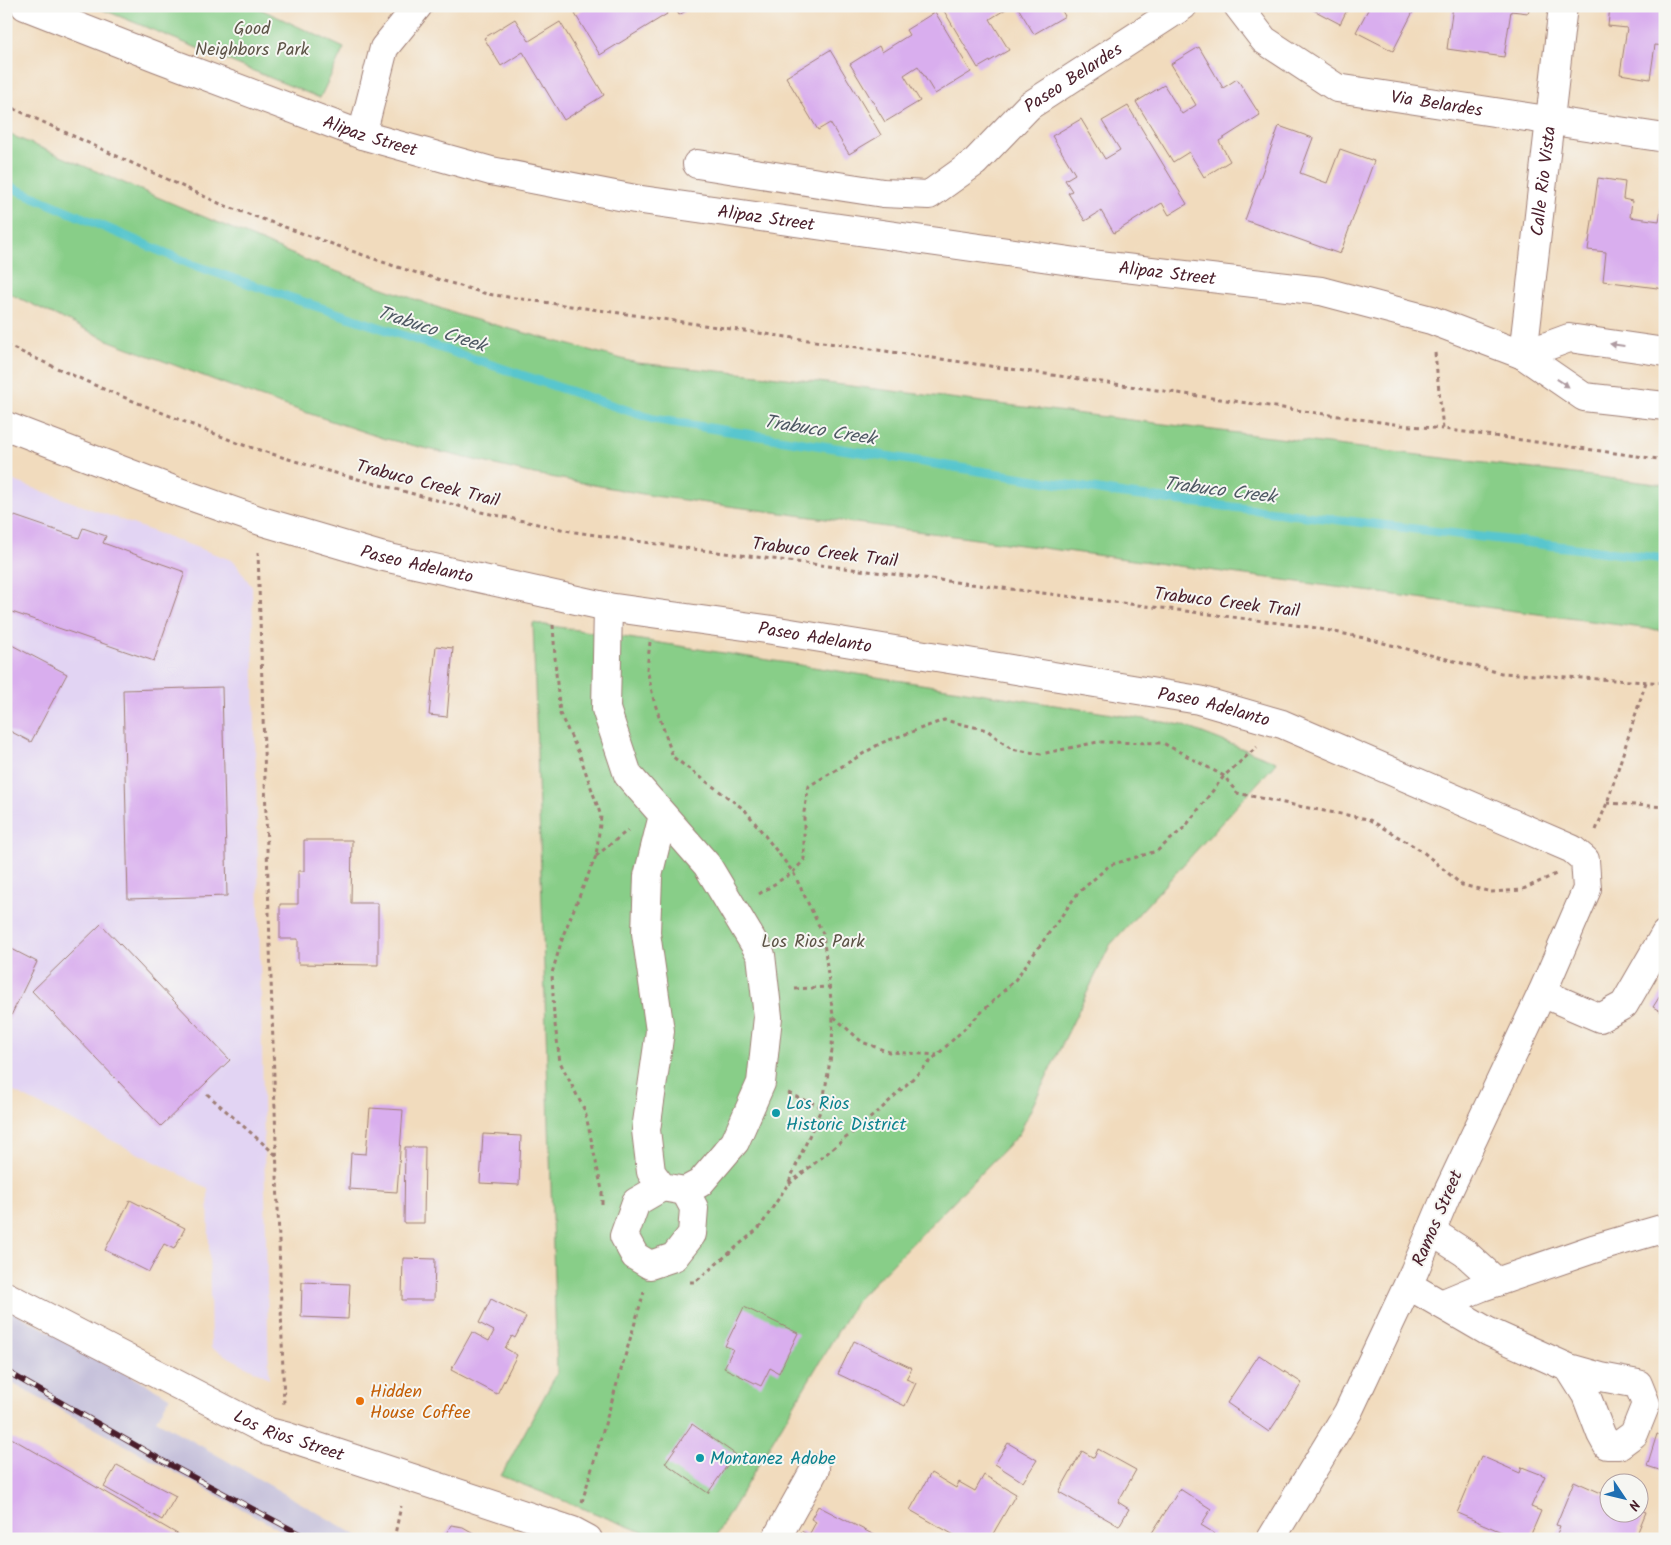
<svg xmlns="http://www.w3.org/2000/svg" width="1671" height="1545" viewBox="0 0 1671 1545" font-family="Kalam,sans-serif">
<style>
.built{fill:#e2d4f3}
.industrial{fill:#c5c0da}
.green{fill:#88ce88;stroke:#69765a}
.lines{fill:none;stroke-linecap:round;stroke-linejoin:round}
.stream{stroke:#59c6ce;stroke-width:9}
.building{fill:#d9aeee}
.minor-casing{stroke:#9e7d74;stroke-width:30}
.path{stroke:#9e7d74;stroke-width:3;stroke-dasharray:4 4;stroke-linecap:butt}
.minor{stroke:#fff;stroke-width:28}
.rail-casing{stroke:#4a1f2b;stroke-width:5.5}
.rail{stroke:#f6f6f2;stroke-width:4;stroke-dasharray:11;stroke-linecap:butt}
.oneway{fill:#ae9aa0}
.culture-dot{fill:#0f9aa8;stroke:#f6f6f2;stroke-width:2}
.food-dot{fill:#e8710a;stroke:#f6f6f2;stroke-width:2}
.labels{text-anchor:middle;stroke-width:4;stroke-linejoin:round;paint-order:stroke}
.park-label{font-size:18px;fill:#5d5447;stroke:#f6f6f2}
.street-label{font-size:18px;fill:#4a1f2b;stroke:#f6f6f2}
.culture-label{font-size:18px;fill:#0d838f;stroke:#f6f6f2;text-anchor:start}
.food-label{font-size:18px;fill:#c56008;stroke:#f6f6f2;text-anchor:start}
.water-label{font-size:19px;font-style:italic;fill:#4f5964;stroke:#f6f6f2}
</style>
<rect width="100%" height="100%" fill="#f6f6f2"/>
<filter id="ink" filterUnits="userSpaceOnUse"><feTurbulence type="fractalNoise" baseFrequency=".02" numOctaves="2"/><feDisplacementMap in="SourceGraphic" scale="10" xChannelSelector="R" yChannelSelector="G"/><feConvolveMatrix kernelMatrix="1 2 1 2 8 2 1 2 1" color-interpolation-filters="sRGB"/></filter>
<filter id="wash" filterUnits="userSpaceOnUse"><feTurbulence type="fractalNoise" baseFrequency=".0096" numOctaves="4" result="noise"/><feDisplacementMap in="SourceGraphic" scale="20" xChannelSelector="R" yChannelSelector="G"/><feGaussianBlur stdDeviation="1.12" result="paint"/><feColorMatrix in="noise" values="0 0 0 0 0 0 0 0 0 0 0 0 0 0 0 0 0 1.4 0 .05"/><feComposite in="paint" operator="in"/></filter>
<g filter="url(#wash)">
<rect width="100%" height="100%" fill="#f1dbbd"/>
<polygon class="built" points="6,478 234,561 252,587 269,1378 211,1348 208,1188 6,1088"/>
<polygon class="industrial" points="6,1308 170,1397 156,1420 360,1537 360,1539 297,1539 6,1380"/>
<g class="green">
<polygon points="94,6 254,6 344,48 320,98"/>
<polygon points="6,133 313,263 462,316 637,363 769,376 1665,485 1665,631 654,496 529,473 382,438 257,396 110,341 6,292"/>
<polygon points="533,623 1182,725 1277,762 1110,945 1019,1134 856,1301 714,1539 660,1539 501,1476 557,1373"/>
</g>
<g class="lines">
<polyline class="stream" points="6,185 193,265 653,419 1124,494 1665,559"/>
</g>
<g id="blocks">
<g class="building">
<polygon points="588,6 663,6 667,14 600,55 575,14"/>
<polygon points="674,6 694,6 679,15"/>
<polygon points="941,6 1011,6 990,19 1009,50 978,68"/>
<polygon points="1017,6 1059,6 1065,16 1034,34"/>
<polygon points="1306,6 1349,6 1340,24"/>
<polygon points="1370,6 1416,6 1393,51 1356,32"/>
<polygon points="1453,6 1530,6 1528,13 1511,11 1504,57 1447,49"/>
<polygon points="1610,6 1665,6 1665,46 1655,45 1650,79 1620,74 1627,28 1608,26"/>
<polygon points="935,12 971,72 935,94 918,66 904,75 920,101 885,122 850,64 879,46 882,52 909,35 906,30"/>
<polygon points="515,19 529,41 560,22 604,95 564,120 523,52 501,66 484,38"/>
<polygon points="1199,47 1223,88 1237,79 1260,115 1219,141 1230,161 1204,177 1189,152 1173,162 1136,102 1164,85 1182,114 1196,105 1171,64"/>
<polygon points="830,50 881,135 849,154 830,123 818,130 786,77"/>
<polygon points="1128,106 1187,204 1169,215 1162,203 1114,233 1101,211 1085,221 1068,193 1072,191 1065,180 1075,174 1052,136 1081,119 1105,159 1120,150 1102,121"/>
<polygon points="1279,126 1313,138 1300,173 1327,183 1340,149 1374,161 1340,254 1245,220"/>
<polygon points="1598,178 1625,182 1623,199 1632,201 1630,217 1659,221 1665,185 1665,289 1603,281 1606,252 1588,250"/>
<polygon points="6,513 79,538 83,528 106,536 103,543 185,572 154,661 6,610"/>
<polygon points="6,642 67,674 31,742 6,729"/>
<polygon points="436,646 453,648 447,717 429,715"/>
<polygon points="222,687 227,896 128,899 123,690"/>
<polygon points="304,840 352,840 351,903 378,903 378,965 298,964 298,939 280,939 280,904 298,904 298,871 304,871"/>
<polygon points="101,924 230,1060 161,1126 32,991"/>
<polygon points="6,946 37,962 6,1026"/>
<polygon points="1665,988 1665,1014 1653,1007"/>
<polygon points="370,1108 403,1110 397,1192 349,1189 351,1153 366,1154"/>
<polygon points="483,1134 521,1136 519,1185 480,1183"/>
<polygon points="405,1147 425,1147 424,1223 404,1223"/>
<polygon points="130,1200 185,1228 174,1249 164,1244 149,1272 105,1250"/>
<polygon points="403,1258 435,1259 434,1300 402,1300"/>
<polygon points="302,1282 350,1284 348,1319 301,1317"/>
<polygon points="491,1299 526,1317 515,1338 512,1336 505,1348 517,1355 497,1394 451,1370 472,1332 489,1341 494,1331 479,1323"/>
<polygon points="744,1307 798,1333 779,1373 770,1368 761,1386 724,1368 733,1349 725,1346"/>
<polygon points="854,1341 912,1368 906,1379 916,1383 905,1406 838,1374"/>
<polygon points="1259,1355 1302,1383 1269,1432 1227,1403"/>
<polygon points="692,1424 735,1454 708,1493 665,1463"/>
<polygon points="1665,1432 1665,1472 1647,1466 1657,1434 1663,1436"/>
<polygon points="6,1435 186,1539 6,1539"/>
<polygon points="1008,1443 1037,1460 1023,1482 995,1464"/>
<polygon points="1098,1449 1136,1470 1118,1502 1129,1509 1119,1526 1059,1492 1082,1451 1094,1458"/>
<polygon points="1481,1456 1520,1473 1522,1467 1545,1476 1531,1507 1541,1511 1529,1539 1518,1539 1457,1513"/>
<polygon points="117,1465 176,1496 162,1520 104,1487"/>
<polygon points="931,1473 956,1488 959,1482 975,1491 984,1475 1016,1494 990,1539 961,1539 910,1510"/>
<polygon points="1574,1481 1608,1496 1608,1512 1638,1512 1638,1509 1646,1512 1635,1539 1555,1539 1560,1526 1556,1525"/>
<polygon points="1180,1489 1211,1509 1201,1525 1214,1533 1210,1539 1148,1539"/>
<polygon points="818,1506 882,1539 798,1539 801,1531 809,1535 816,1522 811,1519"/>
<polygon points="451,1525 463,1527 484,1539 443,1539"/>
</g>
</g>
</g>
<g filter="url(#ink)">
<use href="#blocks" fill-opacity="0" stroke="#9e7d74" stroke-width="1"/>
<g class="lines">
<defs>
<g id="minor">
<path id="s1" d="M25 6 158 58 362 135 491 171 635 199 1091 264 1321 291 1431 320 1523 355 1584 397 1665 406"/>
<path id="s2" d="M1238 6 1264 40 1337 88 1665 138"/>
<polyline points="362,135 384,48 418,6"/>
<path id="s3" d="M697 164 883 193 929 195 975 162 1029 106 1183 6"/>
<path id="s4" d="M1523 355 1563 6"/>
<polyline points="1523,355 1569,338 1665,352"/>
<path id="s5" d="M6 426 176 491 261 521 380 556 608 607 766 629 1199 700 1282 724 1572 849 1585 860 1587 889 1542 993 1446 1196 1414 1272 1348 1412 1271 1539"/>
<polyline points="608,607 606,709 628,775 707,865 761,955 768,1017 761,1083 735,1142 700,1183 685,1191 662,1187 651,1172 646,1130 660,1031 646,933 648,876 663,815"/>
<polyline points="1542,993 1600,1018 1624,1005 1665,934"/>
<polyline points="662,1187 636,1202 624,1236 635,1256 650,1265 674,1257 692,1234 694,1208 685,1191"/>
<polyline points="1431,1231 1465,1253 1497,1282"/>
<polyline points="1408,1285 1487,1331 1569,1368 1601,1377 1638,1384 1646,1404 1634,1434 1619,1445 1607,1445 1601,1434 1586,1395 1569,1368"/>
<path id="s6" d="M6 1296 269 1432 285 1436 573 1531 588 1539"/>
<polyline points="1441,1304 1482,1287 1593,1249 1665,1228"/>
<polyline points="776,1539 815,1469"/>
</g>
</defs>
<use href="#minor" class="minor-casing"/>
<g class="path">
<polyline points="6,105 223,205 394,266 487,294 1401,425 1443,429"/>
<polyline points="6,345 101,388 240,444 324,470 481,512 575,532 678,547 1311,627 1364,638 1501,673 1665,683"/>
<polyline points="1435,353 1443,429 1665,460"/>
<polyline points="258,552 284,1405"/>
<polyline points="553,625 556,673 560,714 579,753 601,816 596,856 564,933 552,973 554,1017 560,1062 585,1111 602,1190 602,1206"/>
<polyline points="650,642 647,669 654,701 673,757 745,810 793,872 823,934 833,1016 832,1050 822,1107 788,1184 760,1227 695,1282 690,1282"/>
<polyline points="1607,803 1665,807"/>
<polyline points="1596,830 1607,803 1646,682"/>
<polyline points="596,856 628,830"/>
<polyline points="759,894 793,872 804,860 804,812 809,786 881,743 944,720 987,730 1011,749 1041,754 1098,742 1163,743 1224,776 1237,793 1303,807 1368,819 1422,851 1462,885 1492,892 1521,890 1556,874"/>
<polyline points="795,989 829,987"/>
<polyline points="834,1017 862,1042 889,1052 937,1055"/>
<polyline points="788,1093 822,1107"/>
<polyline points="207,1094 276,1155"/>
<polyline points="789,1184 880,1110 1015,980 1078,893 1110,865 1157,851 1185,827 1224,776 1257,747"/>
<polyline points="582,1502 644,1292"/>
<polyline points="394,1539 401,1506"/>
</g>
<use href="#minor" class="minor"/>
<defs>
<polyline id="rail" points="6,1371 163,1461 309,1539"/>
</defs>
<use href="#rail" class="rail-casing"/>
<use href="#rail" class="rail"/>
</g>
<defs><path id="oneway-solid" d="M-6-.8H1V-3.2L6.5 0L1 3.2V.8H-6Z" transform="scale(1.25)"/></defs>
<g class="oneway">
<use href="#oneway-solid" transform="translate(1617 345) rotate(-172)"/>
<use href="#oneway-solid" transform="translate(1563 383) rotate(34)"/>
</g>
</g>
<g class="culture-dot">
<circle cx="776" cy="1113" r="5"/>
<circle cx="700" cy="1458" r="5"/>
</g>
<circle class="food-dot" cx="360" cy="1401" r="5"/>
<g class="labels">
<g class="park-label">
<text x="252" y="34">Good<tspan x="252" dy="21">Neighbors Park</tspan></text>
<text x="813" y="947">Los Rios Park</text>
</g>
<g class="street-label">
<text dy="6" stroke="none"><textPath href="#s3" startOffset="421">Paseo Belardes</textPath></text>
<text dy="6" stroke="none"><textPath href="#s2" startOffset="231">Via Belardes</textPath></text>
<text dy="6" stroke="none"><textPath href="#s1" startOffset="369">Alipaz Street</textPath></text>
<text dy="6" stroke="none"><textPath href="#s4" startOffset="175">Calle Rio Vista</textPath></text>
<text dy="6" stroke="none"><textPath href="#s1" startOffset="774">Alipaz Street</textPath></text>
<text dy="6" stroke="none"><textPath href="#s1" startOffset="1179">Alipaz Street</textPath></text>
<text transform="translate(428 483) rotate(14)" y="6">Trabuco Creek Trail</text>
<text transform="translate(825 552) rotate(7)" y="6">Trabuco Creek Trail</text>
<text dy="6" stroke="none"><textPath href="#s5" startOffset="434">Paseo Adelanto</textPath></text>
<text transform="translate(1227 602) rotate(7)" y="6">Trabuco Creek Trail</text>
<text dy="6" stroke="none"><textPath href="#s5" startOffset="839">Paseo Adelanto</textPath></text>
<text dy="6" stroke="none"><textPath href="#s5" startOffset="1244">Paseo Adelanto</textPath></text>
<text transform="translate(1437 1218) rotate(-67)" y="6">Ramos Street</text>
<text dy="6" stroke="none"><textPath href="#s6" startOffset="316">Los Rios Street</textPath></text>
</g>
<g class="culture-label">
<text x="786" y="1109">Los Rios<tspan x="786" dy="21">Historic District</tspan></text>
<text x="710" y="1464">Montanez Adobe</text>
</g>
<g class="food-label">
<text x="370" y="1397">Hidden<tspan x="370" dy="21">House Coffee</tspan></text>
</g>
<g class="water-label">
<text transform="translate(432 328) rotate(18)" y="7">Trabuco Creek</text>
<text transform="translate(820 429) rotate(9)" y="7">Trabuco Creek</text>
<text transform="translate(1220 489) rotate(7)" y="7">Trabuco Creek</text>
</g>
</g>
<rect width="1671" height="1545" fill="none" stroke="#f6f6f2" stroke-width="25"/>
<g transform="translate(1624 1498) rotate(125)"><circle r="24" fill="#f6f6f2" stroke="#b1a0a2"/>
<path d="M0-4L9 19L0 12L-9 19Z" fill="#1f6fb2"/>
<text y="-8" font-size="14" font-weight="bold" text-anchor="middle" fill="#4a1f2b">N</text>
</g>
</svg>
